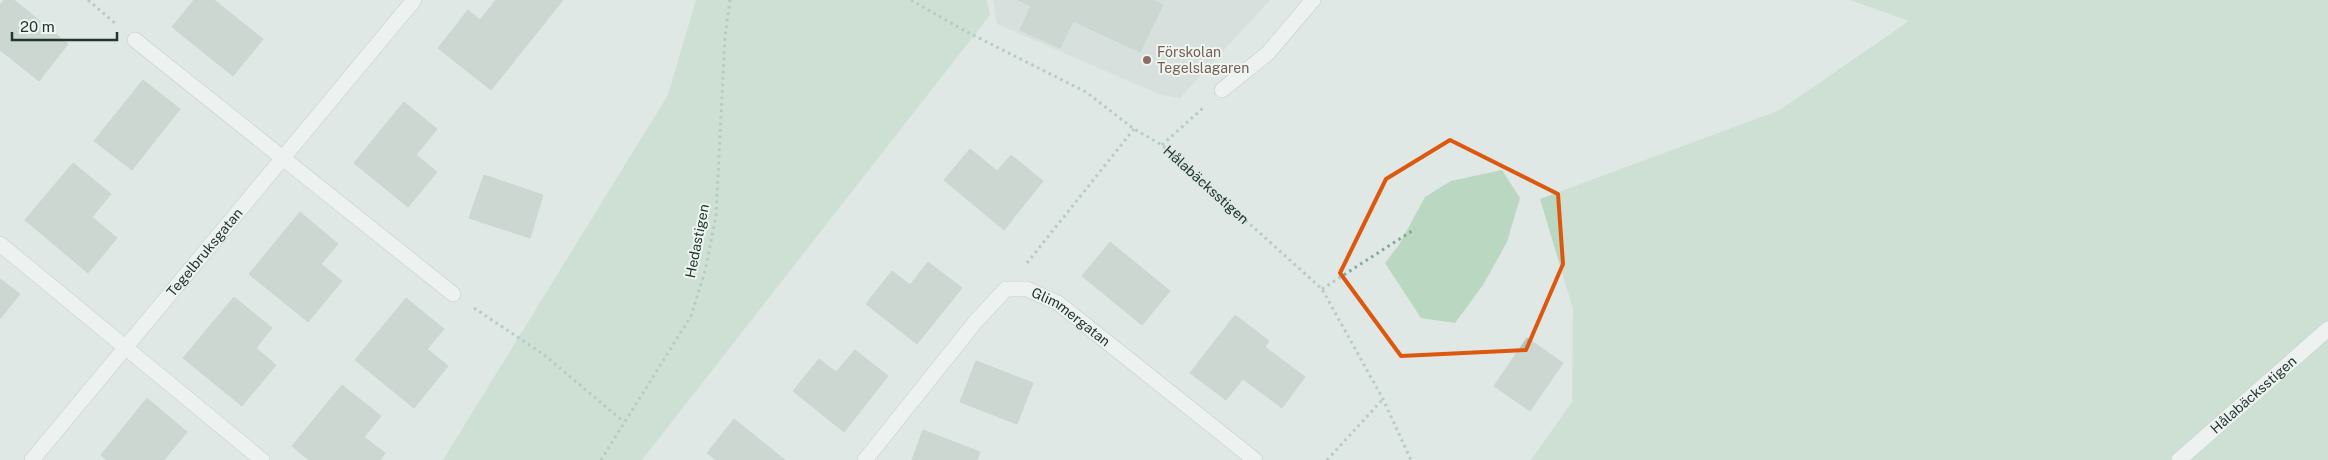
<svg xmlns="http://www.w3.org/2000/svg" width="2328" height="460" viewBox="0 0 2328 460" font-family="'Public Sans',sans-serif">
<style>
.built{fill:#ced8d3}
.green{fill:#bad7c1}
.building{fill:#b5c3bd;stroke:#b2c1bb}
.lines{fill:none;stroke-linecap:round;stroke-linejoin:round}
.minor-casing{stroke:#a3afaa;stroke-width:16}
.path{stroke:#83a89c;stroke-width:3;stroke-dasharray:2.5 4;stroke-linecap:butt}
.minor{stroke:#fff;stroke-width:15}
.marked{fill:none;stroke:#de570e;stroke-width:4;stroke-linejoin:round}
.education-dot{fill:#8d6e63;stroke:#eff6f2;stroke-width:2}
.labels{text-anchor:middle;stroke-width:4;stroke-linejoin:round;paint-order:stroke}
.education-label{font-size:14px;fill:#785e54;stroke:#eff6f2;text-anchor:start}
.street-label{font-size:14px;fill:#223630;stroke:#eff6f2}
</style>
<rect width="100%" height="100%" fill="#dfe8e4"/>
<polygon class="built" points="993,0 1270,0 1180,98 1161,95 997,24"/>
<g class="green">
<polygon points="696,0 987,0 990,15 642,460 443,460 668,95"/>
<polygon points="1850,0 2328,0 2328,460 1531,460 1572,402 1573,309 1540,199 1780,110 1909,21"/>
<polygon points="1502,170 1520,198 1507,242 1483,285 1455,323 1421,318 1385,263 1399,245 1425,197 1451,181"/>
</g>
<g class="building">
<polygon points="4,0 14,0 68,44 39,81 0,50 0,5"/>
<polygon points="194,0 214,0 263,39 233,76 172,27"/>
<polygon points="496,0 563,0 491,90 438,48 468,10 480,20"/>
<polygon points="1018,0 1153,0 1163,5 1140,52 1073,21 1060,48 1020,30 1031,6"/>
<polygon points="143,80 180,109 132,170 94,141"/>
<polygon points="404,102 437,129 416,155 437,172 408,207 354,163"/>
<polygon points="970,149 997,171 1011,155 1043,181 1004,230 944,180"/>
<polygon points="73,163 111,194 92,217 117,238 88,273 25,220"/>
<polygon points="484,175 543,195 530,238 469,218"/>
<polygon points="300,212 338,244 321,264 342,281 308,322 249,274"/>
<polygon points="1110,242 1170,291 1142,325 1082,276"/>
<polygon points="928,262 962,288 917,344 866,304 892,271 910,285"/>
<polygon points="0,279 20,294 0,319"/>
<polygon points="234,297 272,328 256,348 276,365 242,406 183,358"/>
<polygon points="406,298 444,329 427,349 448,366 414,408 355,360"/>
<polygon points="1235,315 1269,341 1265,347 1305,377 1282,408 1243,379 1226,400 1190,373"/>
<polygon points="1527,338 1563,363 1530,411 1494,386"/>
<polygon points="855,350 888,376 844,432 793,391 819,359 836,372"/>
<polygon points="976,361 1033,383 1017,424 960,402"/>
<polygon points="342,385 381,416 364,437 385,453 380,460 309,460 292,446"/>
<polygon points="147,398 187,432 164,460 107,460 101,455"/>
<polygon points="734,419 785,460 716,460 707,453"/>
<polygon points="923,430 980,452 977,460 912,460"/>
</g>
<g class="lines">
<defs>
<g id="minor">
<polyline points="135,40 453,294"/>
<polyline points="1222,90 1268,53 1313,0"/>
<polyline points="0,244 262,460"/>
<path id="s2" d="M32 460 414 0"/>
<path id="s3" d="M865 460 976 321 1006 289H1027L1058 303 1255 460"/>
<path id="s4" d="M2179 460 2328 329"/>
</g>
</defs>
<use href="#minor" class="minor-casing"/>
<g class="path">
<polyline points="88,0 116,24"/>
<path id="s1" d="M911 0 965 31 1086 92 1134 129 1162 145 1322 289 1383 399 1411 460"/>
<polyline points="1162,145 1203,108"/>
<polyline points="1027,263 1134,129"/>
<polyline points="1322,289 1415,229"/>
<polyline points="474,308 543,354 624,422"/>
<polyline points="601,460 691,316 705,271 716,216 725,36 730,0"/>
<polyline points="1327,460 1383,399"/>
</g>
<use href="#minor" class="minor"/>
</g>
<path d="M0 0H2328V460H0ZM1450 140 1558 194 1563 264 1526 350 1401 356 1340 273 1386 179Z" fill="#dfe8e4" fill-opacity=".55" fill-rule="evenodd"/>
<path class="marked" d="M1450 140 1558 194 1563 264 1526 350 1401 356 1340 273 1386 179Z"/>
<circle class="education-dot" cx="1147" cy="60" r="5"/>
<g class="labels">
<g class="education-label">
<text x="1157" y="57">Förskolan<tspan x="1157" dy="16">Tegelslagaren</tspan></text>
</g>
<g class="street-label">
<text dy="5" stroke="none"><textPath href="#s1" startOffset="350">Hålabäcksstigen</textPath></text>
<text transform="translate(697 241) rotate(-79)" y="5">Hedastigen</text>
<text dy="5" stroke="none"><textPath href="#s2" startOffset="270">Tegelbruksgatan</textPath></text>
<text dy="5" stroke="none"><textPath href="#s3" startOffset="295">Glimmergatan</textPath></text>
<text dy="5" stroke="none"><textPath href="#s4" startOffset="99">Hålabäcksstigen</textPath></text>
</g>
</g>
<path d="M12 32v8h105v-8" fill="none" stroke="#223630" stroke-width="2.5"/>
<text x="20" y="32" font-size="15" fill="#223630" stroke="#eff6f2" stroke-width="4" paint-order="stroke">20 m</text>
</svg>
